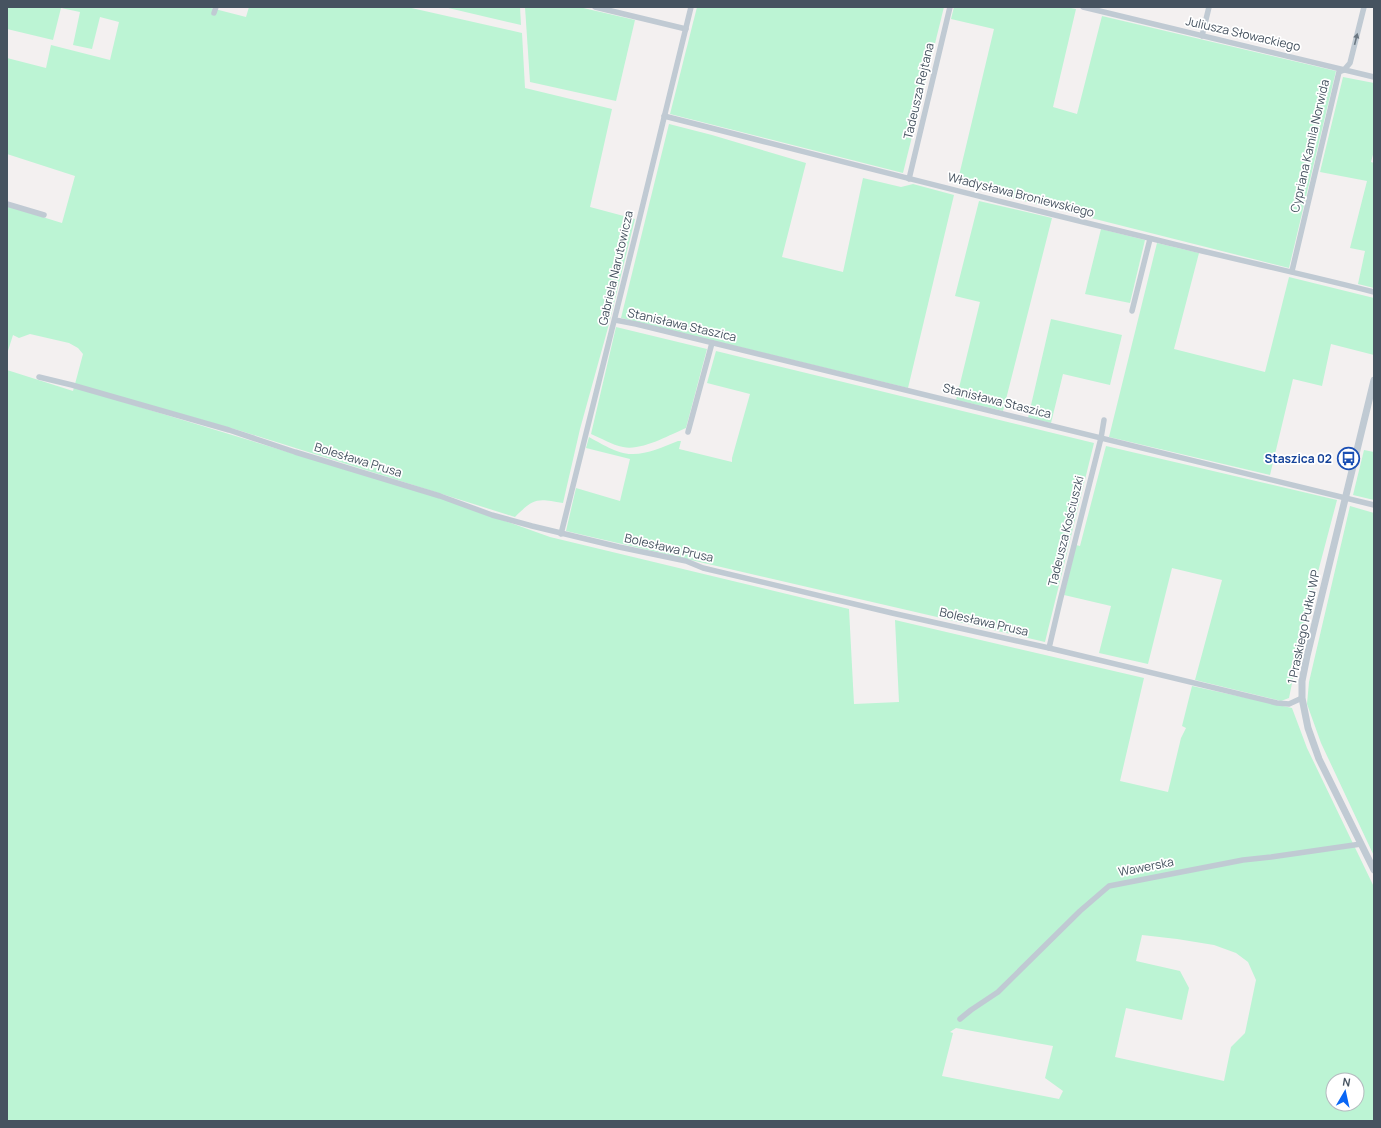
<svg xmlns="http://www.w3.org/2000/svg" width="1381" height="1128" viewBox="0 0 1381 1128" font-family="Manrope,sans-serif">
<style>
.green{fill:#bcf4d4;fill-rule:evenodd}
.lines{fill:none;stroke-linecap:round;stroke-linejoin:round}
.minor{stroke:#c0cad3;stroke-width:5.5}
.tertiary{stroke:#c0cad3;stroke-width:7}
.oneway{fill:#6b7782}
.labels{text-anchor:middle;stroke-width:3.5;stroke-linejoin:round;paint-order:stroke}
.street-label{font-size:12px;fill:#465360;stroke:#fff}
.transit-label{font-size:12px;font-weight:bold;fill:#164399;stroke:#fff;text-anchor:end}
</style>
<rect width="100%" height="100%" fill="#f3f0f0"/>
<g class="green">
<path d="M7 7H207L246 17 249 7H407L522 33 525 88 612 109 590 207 635 219 609 324 580 429 563 503C536 498 534 498 515 517L241 431 75 384 83 354 78 348 69 343 30 334 19 338 13 335 7 354V206L62 223 75 176 7 154V58L46 68 51 45 110 60 119 22 100 17 92 49 73 45 80 12 61 8 53 40 7 29Z"/>
<polygon points="444,7 520,7 521,25"/>
<polygon points="525,7 579,7 635,20 616,101 530,82"/>
<polygon points="697,7 944,7 903,173 670,114"/>
<polygon points="954,7 1066,7 1076,9 1053,107 1077,114 1102,16 1336,71 1289,268 957,184 994,29 951,19"/>
<polygon points="1343,77 1374,83 1374,151 1371,162 1374,163 1374,288 1358,284 1365,251 1350,248 1367,181 1320,172"/>
<polygon points="669,124 712,135 806,163 782,257 843,272 863,178 901,187 913,184 954,195 908,388 621,318"/>
<polygon points="979,201 1052,218 1003,411 956,400 980,302 955,296"/>
<polygon points="1101,229 1145,240 1130,303 1085,294"/>
<polygon points="1157,243 1199,253 1174,349 1265,372 1289,277 1374,298 1374,355 1331,344 1322,386 1293,379 1270,475 1109,437"/>
<polygon points="1051,319 1122,335 1110,385 1063,374 1051,423 1028,418"/>
<path d="M616 327 707 349 686 428C669 435 642 451 623 447 612 445 601 438 591 434Z"/>
<path d="M716 351 1094 443 1045 642 566 531 576 488 620 501 630 459 586 448 589 437C600 443 619 455 633 454 648 454 663 447 678 441H681L679 449 732 462V458L750 394 707 383Z"/>
<path d="M7 370 73 391 74 387 443 499 550 537 849 609 854 704 899 702 895 620 1144 678 1120 781 1168 792 1181 738 1186 728 1182 726 1192 686 1292 708 1307 748 1374 887V1121H7ZM1142 935 1177 939 1214 945 1236 953 1248 962 1256 980 1245 1033 1231 1047 1224 1081 1115 1057 1126 1008 1182 1020 1189 988 1180 971 1136 961ZM956 1028 1053 1046 1045 1078 1063 1091 1059 1099 942 1076 953 1033 950 1032ZM1333 1080H1357V1104H1333Z"/>
<polygon points="1106,446 1337,500 1304,625 1289,698 1281,701 1195,680 1222,580 1172,568 1148,664 1099,653 1111,606 1064,595 1076,545 1080,546"/>
<polygon points="1364,450 1374,452 1374,500 1353,495"/>
<polygon points="1350,506 1374,513 1374,597 1373,602 1374,602 1374,856 1321,743 1307,704 1309,682"/>
</g>
<g class="lines">
<g class="minor">
<polyline points="595,7 686,29"/>
<polyline points="1083,7 1374,77"/>
<polyline points="214,13 216,7"/>
<polyline points="1202,36 1209,7"/>
<path d="M664 116C825 157 986 199 1149 238 1224 257 1299 273 1374 292"/>
<polyline points="909,179 950,7"/>
<polyline points="7,204 44,215"/>
<polyline points="1292,271 1339,72 1344,70 1350,63 1364,7"/>
<polyline points="1132,311 1150,239"/>
<polyline points="615,320 636,324 1374,505"/>
<polyline points="39,377 72,385 229,430 295,452 440,496 492,515 532,526 619,547 686,561 703,568 892,613 1049,648 1277,703 1289,704 1302,698"/>
<polyline points="688,432 712,343"/>
<path d="M561 534C606 358 648 183 691 7"/>
<polyline points="1049,648 1060,601 1101,438 1104,420"/>
<polyline points="960,1019 971,1010 998,992 1080,911 1109,886 1243,860 1271,857 1361,844"/>
</g>
<polyline class="tertiary" points="1374,380 1307,656 1302,681 1302,698 1308,728 1319,759 1374,870"/>
</g>
<defs><path id="oneway-solid" d="M-6-.8H1V-3.2L6.5 0L1 3.2V.8H-6Z"/></defs>
<use class="oneway" href="#oneway-solid" transform="translate(1356 39) rotate(-76)"/>
<defs>
<symbol id="bus-ring" viewBox="-11 -11 22 22"><circle r="9.5" fill="#fff" stroke="#1a4fb4" stroke-width="1.5"/><path d="M-5-6H5V4H4V6H2V4H-2V6H-4V4H-5ZM-3.5-4V0h7V-4ZM-3.5 1.2v1.5H-2V1.2ZM2 1.2v1.5H3.5V1.2Z" fill="#1a4fb4"/></symbol>
</defs>
<g fill-rule="evenodd">
<use href="#bus-ring" x="1336" y="446" width="25" height="25"/>
</g>
<g class="labels">
<g class="street-label">
<text transform="translate(1243 34) rotate(13)" y="4">Juliusza Słowackiego</text>
<text transform="translate(919 91) rotate(-77)" y="4">Tadeusza Rejtana</text>
<text transform="translate(1310 146) rotate(-77)" y="4">Cypriana Kamila Norwida</text>
<text transform="translate(1021 195) rotate(14)" y="4">Władysława Broniewskiego</text>
<text transform="translate(616 268) rotate(-77)" y="4">Gabriela Narutowicza</text>
<text transform="translate(682 325) rotate(13)" y="4">Stanisława Staszica</text>
<text transform="translate(997 401) rotate(14)" y="4">Stanisława Staszica</text>
<text transform="translate(358 460) rotate(17)" y="4">Bolesława Prusa</text>
<text transform="translate(1066 531) rotate(-76)" y="4">Tadeusza Kościuszki</text>
<text transform="translate(669 548) rotate(13)" y="4">Bolesława Prusa</text>
<text transform="translate(984 622) rotate(13)" y="4">Bolesława Prusa</text>
<text transform="translate(1304 627) rotate(-78)" y="4">1 Praskiego Pułku WP</text>
<text transform="translate(1146 867) rotate(-11)" y="4">Wawerska</text>
</g>
<g class="transit-label">
<text x="1332" y="463">Staszica 02</text>
</g>
</g>
<rect width="1381" height="1128" fill="none" stroke="#465360" stroke-width="16"/>
<g transform="translate(1345 1092) rotate(9)"><circle r="19" fill="#ffffff" stroke="#b5babf"/>
<path d="M0-3L7 15L0 10L-7 15Z" fill="#0866f5"/>
<text y="-6" font-size="11" font-weight="bold" text-anchor="middle" fill="#465360">N</text>
</g>
</svg>
